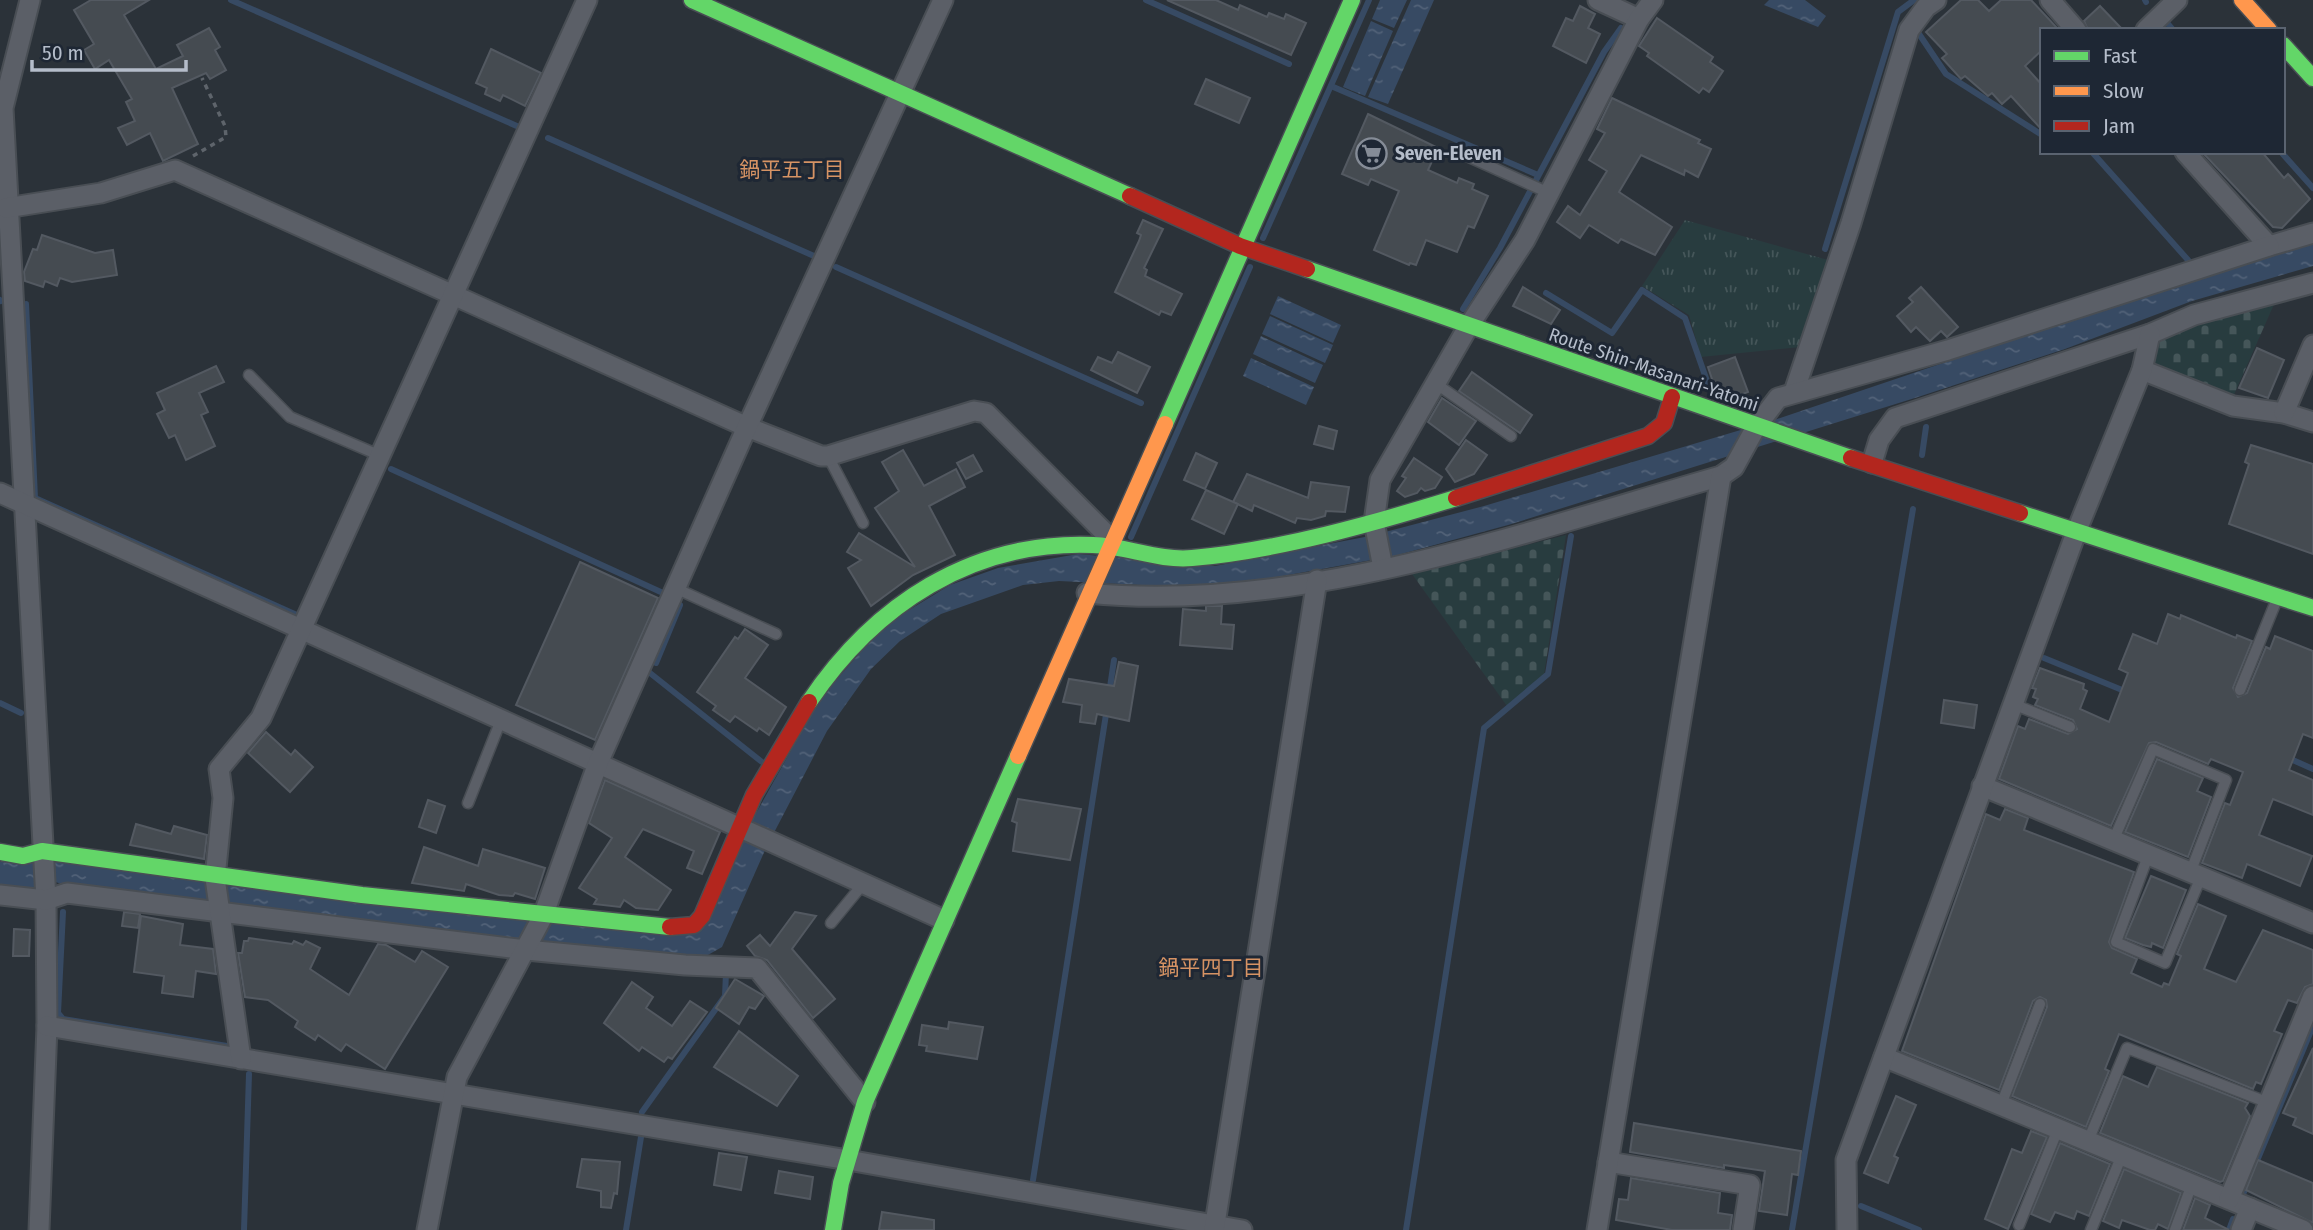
<svg xmlns="http://www.w3.org/2000/svg" width="2313" height="1230" viewBox="0 0 2313 1230" font-family="'Fira Sans Condensed','Noto Sans JP',sans-serif">
<style>
.grass{fill:url(#grass-tufts)}
.cemetery{fill:url(#cemetery-stones)}
.water{fill:url(#water-ripples)}
.lines{fill:none;stroke-linecap:round;stroke-linejoin:round}
.stream{stroke:#374a63;stroke-width:6}
.building{fill:#454b51;stroke:#535961;stroke-width:2}
.lane-casing{stroke:#494e54;stroke-width:13}
.street-casing{stroke:#494e54;stroke-width:23}
.fast-casing{stroke:#494e54;stroke-width:19}
.slow-casing{stroke:#494e54;stroke-width:19}
.jam-casing{stroke:#494e54;stroke-width:19}
.path{stroke:#5e646b;stroke-width:3.5;stroke-dasharray:5 5;stroke-linecap:butt}
.lane{stroke:#5b5f67;stroke-width:10}
.street{stroke:#5b5f67;stroke-width:19}
.fast{stroke:#63d668;stroke-width:16}
.slow{stroke:#ff974d;stroke-width:16}
.jam{stroke:#b3261e;stroke-width:16}
.labels{text-anchor:middle;stroke-width:6;stroke-linejoin:round;paint-order:stroke}
.poi-label{font-size:19px;font-weight:bold;fill:#b5bdca;stroke:#1e2734;text-anchor:start}
.street-label{font-size:19px;fill:#b5bdca;stroke:#1e2734}
.neighbourhood-label{font-size:21px;fill:#d69364;stroke:#1e2734}
</style>
<defs>
<pattern id="grass-tufts" width="24" height="20" patternUnits="userSpaceOnUse" patternTransform="scale(1.75)"><rect width="24" height="20" fill="#283c3f"/><path d="M3 7l-1-3M5 7V3M7 7l1-3M15 17l-1-3M17 17v-4M19 17l1-3" fill="none" stroke="#455659"/></pattern>
<pattern id="cemetery-stones" width="16" height="16" patternUnits="userSpaceOnUse" patternTransform="scale(1.75)"><rect width="16" height="16" fill="#283c3f"/><path d="M2 7V4a2 2 0 0 1 4 0v3zM10 15v-3a2 2 0 0 1 4 0v3z" fill="#455659"/></pattern>
<pattern id="water-ripples" width="26" height="14" patternUnits="userSpaceOnUse" patternTransform="scale(1.75)"><rect width="26" height="14" fill="#374a63"/><path d="M2 4q2-2 4 0t4 0M15 11q2-2 4 0t4 0" fill="none" stroke="#526278"/></pattern>
</defs>
<rect width="100%" height="100%" fill="#2b3239"/>
<polygon class="grass" points="1685,220 1828,260 1800,347 1701,357 1689,315 1642,286"/>
<g class="cemetery">
<polygon points="2275,302 2233,397 2151,362 2163,333"/>
<polygon points="1566,535 1544,674 1507,706 1412,574"/>
</g>
<g class="water">
<polygon points="1380,0 1407,0 1394,28 1372,19"/>
<polygon points="1411,0 1434,0 1388,104 1368,97"/>
<polygon points="1769,0 1805,0 1826,16 1818,27 1764,5"/>
<polygon points="1371,21 1393,31 1365,96 1343,87"/>
<polygon points="2313,242 2313,266 2192,301 2065,349 1918,397 1508,525 1394,556 1238,584 1183,587 1059,581 1023,585 941,614 900,641 871,669 827,731 766,848 722,947 699,960 538,944 64,885 53,881 30,891 0,887 0,862 59,862 689,934 819,700 883,626 950,585 998,568 1078,554 1215,566 1370,536 1484,506 1771,421 2189,280"/>
<polygon points="1278,296 1341,325 1333,343 1270,314"/>
<polygon points="1270,316 1333,345 1325,363 1262,334"/>
<polygon points="1261,336 1323,365 1315,383 1253,354"/>
<polygon points="1251,358 1314,387 1306,405 1243,376"/>
</g>
<g class="lines">
<g class="stream">
<polyline points="231,0 519,127"/>
<polyline points="1146,0 1289,64"/>
<polyline points="2145,0 2146,2"/>
<polyline points="2168,24 2173,30"/>
<polyline points="1917,31 1946,74 2042,135"/>
<polyline points="1331,86 1538,175"/>
<polyline points="548,138 814,256"/>
<polyline points="2092,152 2188,260"/>
<polyline points="2281,152 2313,188"/>
<polyline points="1263,238 1369,0"/>
<polyline points="1825,249 1898,12 1914,0"/>
<polyline points="836,267 1141,403"/>
<polyline points="1546,293 1612,333 1642,290 1685,318 1708,384"/>
<polyline points="0,300 1,301"/>
<polyline points="26,304 35,498 299,616"/>
<polyline points="1463,309 1500,248 1604,52 1621,28"/>
<polyline points="1922,455 1926,427"/>
<polyline points="391,469 663,593"/>
<polyline points="1131,537 1250,267"/>
<polyline points="2044,658 2127,692"/>
<polyline points="656,663 680,605"/>
<polyline points="650,673 762,762"/>
<polyline points="1109,694 1114,660"/>
<polyline points="0,703 21,713"/>
<polyline points="2286,757 2313,769"/>
<polyline points="63,912 58,1013 63,1019 233,1047"/>
<polyline points="642,1112 725,996 726,973"/>
<polyline points="1033,1180 1107,708"/>
<polyline points="2244,1192 2313,1026"/>
<polyline points="1861,1206 1919,1230"/>
<polyline points="244,1230 249,1074"/>
<polyline points="626,1230 641,1137"/>
<polyline points="1406,1230 1484,728 1548,674 1571,536"/>
<polyline points="1792,1230 1913,509"/>
<polyline points="2229,1230 2233,1219"/>
</g>
</g>
<g class="building">
<polygon points="91,0 149,0 124,15 156,69 183,56 177,45 209,28 220,47 215,50 226,70 210,79 206,73 172,88 198,144 163,161 150,133 127,145 118,128 135,121 126,102 132,99 109,60 95,69 84,50 94,44 74,10"/>
<polygon points="1167,0 1216,0 1238,10 1240,5 1267,17 1269,13 1284,19 1286,14 1306,23 1291,55"/>
<polygon points="1961,0 1978,0 1989,11 2001,0 2031,0 2059,30 2042,30 2042,50 2025,66 2042,85 2042,130 2011,96 2002,104 1992,93 1988,96 1965,76 1961,79 1942,58 1947,54 1926,32"/>
<polygon points="1580,6 1595,14 1588,28 1600,34 1586,63 1553,46 1566,18 1573,21"/>
<polygon points="2100,6 2123,30 2088,30 2084,21"/>
<polygon points="1657,18 1713,57 1710,62 1723,71 1709,92 1703,88 1699,93 1647,56 1649,53 1639,46"/>
<polygon points="491,49 541,73 525,106 503,95 500,101 485,94 487,88 476,83"/>
<polygon points="1206,79 1250,98 1239,123 1195,104"/>
<polygon points="1612,98 1700,140 1698,143 1711,149 1698,177 1685,170 1684,175 1641,155 1619,192 1672,227 1655,255 1621,239 1618,243 1589,225 1580,238 1557,222 1568,206 1580,215 1607,171 1589,160 1605,133 1597,129"/>
<polygon points="1368,114 1438,148 1428,170 1457,183 1459,178 1474,184 1472,189 1488,196 1474,228 1468,226 1457,252 1426,240 1416,265 1410,263 1409,265 1374,250 1399,191 1371,179 1368,185 1342,174"/>
<polygon points="2202,152 2262,152 2284,178 2288,174 2291,177 2310,199 2282,228 2273,227"/>
<polygon points="1143,220 1163,229 1144,268 1147,270 1145,276 1182,294 1171,315 1161,311 1159,315 1115,292 1139,241 1141,235 1137,233"/>
<polygon points="42,235 95,253 113,250 117,275 72,282 60,278 57,286 45,281 43,287 25,281 24,272 33,249 37,250"/>
<polygon points="1523,287 1560,310 1551,324 1513,306"/>
<polygon points="1921,287 1958,327 1947,337 1941,331 1930,341 1916,327 1911,332 1897,316 1913,302 1909,298"/>
<polygon points="2257,348 2284,360 2268,398 2239,388"/>
<polygon points="1118,352 1150,367 1137,393 1091,370 1098,357 1112,363"/>
<polygon points="1735,357 1748,392 1727,400 1718,397 1708,367"/>
<polygon points="216,366 224,382 199,393 208,412 201,415 215,446 186,460 175,435 169,438 157,414 165,410 157,393"/>
<polygon points="1472,372 1532,415 1520,433 1459,391"/>
<polygon points="1442,398 1476,421 1459,445 1428,422"/>
<polygon points="1319,426 1337,431 1333,449 1314,444"/>
<polygon points="1466,440 1487,455 1474,474 1455,482 1446,469"/>
<polygon points="2251,445 2313,464 2313,554 2229,524 2249,464 2245,462"/>
<polygon points="903,450 924,486 956,469 965,487 929,506 955,555 913,575 871,606 848,568 861,560 847,552 859,533 915,567 875,508 899,491 882,462"/>
<polygon points="1196,453 1217,463 1205,489 1184,480"/>
<polygon points="973,455 982,471 966,479 957,463"/>
<polygon points="1414,458 1442,477 1435,488 1425,491 1421,488 1417,493 1405,497 1397,491 1406,478 1402,476"/>
<polygon points="1247,474 1308,498 1311,482 1349,487 1345,512 1326,511 1325,516 1311,520 1297,518 1295,523 1254,505 1252,511 1233,502"/>
<polygon points="1206,490 1238,504 1224,534 1192,519"/>
<polygon points="580,562 658,598 595,740 516,705"/>
<polygon points="1206,606 1222,606 1221,624 1234,625 1232,649 1180,645 1183,609 1206,611"/>
<polygon points="2168,614 2180,619 2181,615 2236,638 2237,635 2252,641 2233,688 2238,697 2247,693 2266,647 2270,649 2275,636 2313,651 2313,738 2303,734 2289,770 2313,780 2313,815 2273,799 2259,835 2312,856 2300,886 2247,864 2242,878 2202,863 2225,803 2230,805 2243,772 2211,759 2208,764 2156,742 2149,743 2111,826 1999,779 2018,726 2025,729 2029,719 2068,734 2077,729 2073,720 2035,705 2038,699 2033,697 2036,689 2032,688 2040,668 2084,684 2083,689 2087,691 2080,709 2109,722 2128,673 2119,669 2133,634 2157,644"/>
<polygon points="745,629 768,645 745,678 786,707 769,735 759,728 757,731 735,716 730,722 713,710 716,706 697,692 735,637 738,639"/>
<polygon points="1119,662 1138,666 1129,721 1097,714 1095,724 1080,722 1082,705 1063,702 1069,679 1114,686"/>
<polygon points="1944,700 1977,705 1974,728 1941,723"/>
<polygon points="266,732 291,755 295,750 313,767 290,792 248,753"/>
<polygon points="2157,759 2203,778 2197,791 2211,797 2188,857 2125,832"/>
<polygon points="605,780 720,832 702,874 687,868 694,851 643,829 625,857 671,890 658,910 636,908 624,900 620,907 594,904 597,899 579,888 612,838 589,823"/>
<polygon points="1018,799 1081,809 1070,860 1013,851 1017,823 1012,821"/>
<polygon points="428,800 445,806 436,833 419,827"/>
<polygon points="2005,809 2028,818 2024,830 2134,872 2109,942 2112,948 2137,959 2131,973 2162,987 2164,983 2169,985 2181,956 2177,954 2198,904 2226,916 2204,969 2236,982 2263,930 2313,950 2313,984 2305,987 2297,1003 2288,1000 2274,1031 2282,1034 2261,1084 2256,1082 2253,1089 2119,1034 2105,1069 2109,1071 2086,1127 2012,1096 2047,1007 2046,1000 2040,997 2033,1001 1999,1090 1902,1051 1986,814 2000,820"/>
<polygon points="136,824 171,834 174,826 207,835 204,859 130,845"/>
<polygon points="424,847 478,866 483,849 545,868 535,899 515,893 513,896 499,895 466,884 464,891 412,883"/>
<polygon points="2151,876 2186,890 2163,948 2152,943 2151,947 2143,945 2125,938"/>
<polygon points="124,912 140,914 138,928 122,926"/>
<polygon points="795,912 816,916 792,949 835,999 813,1018 767,960 755,956 747,946 760,935 770,946"/>
<polygon points="141,916 183,924 180,945 213,949 216,974 196,971 193,997 162,993 164,976 134,972"/>
<polygon points="14,929 30,930 29,956 13,956"/>
<polygon points="249,938 292,944 294,941 303,945 306,941 320,948 310,969 349,995 378,944 386,945 415,962 422,951 448,967 385,1069 346,1044 341,1051 318,1035 315,1040 295,1027 298,1021 268,1000 245,997 238,953 242,953 244,941 248,941"/>
<polygon points="735,979 764,996 755,1009 749,1007 739,1024 716,1008"/>
<polygon points="632,982 653,997 646,1008 672,1026 690,1001 707,1012 672,1059 668,1057 664,1062 642,1047 639,1051 604,1023"/>
<polygon points="949,1022 983,1027 977,1059 926,1051 927,1046 919,1045 922,1025 948,1029"/>
<polygon points="739,1031 798,1076 777,1106 714,1067"/>
<polygon points="2313,1048 2313,1134 2293,1125 2296,1118 2283,1113"/>
<polygon points="2157,1067 2248,1103 2245,1108 2250,1116 2223,1181 2220,1182 2100,1133 2123,1076 2148,1087"/>
<polygon points="1896,1096 1916,1105 1894,1156 1898,1158 1888,1183 1864,1173"/>
<polygon points="1634,1123 1801,1151 1798,1175 1792,1174 1787,1215 1759,1211 1765,1171 1724,1165 1724,1168 1630,1152"/>
<polygon points="2031,1131 2047,1137 2008,1229 1985,1219 2012,1149 2022,1153"/>
<polygon points="2060,1143 2110,1164 2089,1216 2077,1211 2074,1219 2055,1212 2050,1222 2031,1214"/>
<polygon points="719,1153 747,1157 741,1190 714,1185"/>
<polygon points="582,1159 620,1162 617,1194 614,1193 611,1208 601,1207 601,1191 577,1187"/>
<polygon points="2258,1160 2313,1183 2313,1223 2246,1190"/>
<polygon points="2124,1169 2181,1193 2168,1229 2158,1224 2155,1230 2150,1230 2122,1220 2119,1228 2103,1221"/>
<polygon points="779,1171 813,1177 810,1199 775,1193"/>
<polygon points="1631,1178 1720,1193 1718,1213 1732,1215 1730,1230 1672,1230 1616,1220 1619,1199 1628,1200"/>
<polygon points="2195,1198 2210,1205 2205,1218 2229,1230 2183,1230"/>
<polygon points="882,1212 934,1220 934,1230 879,1230"/>
</g>
<g class="lines">
<defs>
<g id="lane">
<polyline points="1458,152 1549,193"/>
<polyline points="249,375 290,417 381,456"/>
<polyline points="1435,383 1511,436"/>
<polyline points="828,456 863,523"/>
<polyline points="675,588 776,634"/>
<polyline points="2240,690 2277,599"/>
<polyline points="2013,704 2070,727"/>
<polyline points="468,803 501,720"/>
<polyline points="2113,841 2153,749 2226,780 2190,873"/>
<polyline points="2148,856 2116,942 2165,963 2201,877"/>
<polyline points="831,923 863,884"/>
<polyline points="2001,1105 2040,1004"/>
<polyline points="2088,1141 2127,1048 2269,1103"/>
<polyline points="2019,1225 2058,1129"/>
<polyline points="2091,1230 2122,1155"/>
<polyline points="2175,1230 2192,1184"/>
</g>
<g id="street">
<polyline points="30,0 3,108 46,900 47,1026 39,1230"/>
<polyline points="1598,0 1639,19"/>
<polyline points="2050,0 2076,30"/>
<polyline points="2146,30 2177,0"/>
<polyline points="2185,152 2269,246 2313,233"/>
<polyline points="6,208 101,193 175,170 747,427 821,456 828,456 974,411 986,413 1112,540"/>
<polyline points="2142,370 2233,406 2284,413 2313,422"/>
<polyline points="1794,392 1851,223 1909,30 1926,7 1936,0"/>
<polyline points="2284,413 2313,345"/>
<polyline points="1872,463 1879,440 1895,418 2150,334 2194,315 2313,283"/>
<polyline points="0,493 944,920"/>
<polyline points="1383,568 1374,522 1380,480 1468,327 1525,240 1639,19 1653,0"/>
<path d="M1087 593C1298 614 1521 533 1721 476L1734 467 1756 427 1778 398 1948 350 2269 246"/>
<polyline points="1982,786 2313,923"/>
<polyline points="0,895 46,900 67,893 526,950 685,965 757,968 865,1102"/>
<polyline points="47,1026 848,1160 1242,1230"/>
<polyline points="1884,1057 2303,1230"/>
<polyline points="241,1059 215,878 223,798 219,769 261,718 587,0"/>
<polyline points="1608,1162 1750,1185 1743,1230"/>
<polyline points="2229,1199 2313,996"/>
<polyline points="427,1230 457,1077 543,916 598,763 747,427 943,0"/>
<polyline points="1214,1230 1317,580"/>
<polyline points="1597,1230 1721,476"/>
<polyline points="1847,1230 1846,1160 2077,530 2142,370 2150,334"/>
<polyline points="2241,1230 2250,1208"/>
</g>
<g id="fast">
<polyline points="692,0 1130,196"/>
<polyline points="2283,45 2313,78"/>
<polyline points="1307,269 1851,458"/>
<polyline points="1165,424 1352,0"/>
<polyline points="2020,513 2313,608"/>
<path d="M809 702C874 605 972 540 1093 545 1127 546 1158 561 1192 558 1277 551 1375 523 1456 498"/>
<polyline points="0,852 23,856 42,851 362,895 670,927"/>
<polyline points="833,1230 841,1183 865,1102 1018,756"/>
</g>
<g id="slow">
<polyline points="2242,0 2269,30"/>
<polyline points="1018,756 1165,424"/>
</g>
<g id="jam">
<polyline points="1130,196 1240,246 1307,269"/>
<polyline points="1851,458 2020,513"/>
<polyline points="1456,498 1648,436 1664,423 1672,397"/>
<polyline points="670,927 694,925 702,916 754,795 809,702"/>
</g>
</defs>
<use href="#lane" class="lane-casing"/>
<use href="#street" class="street-casing"/>
<use href="#fast" class="fast-casing"/>
<use href="#slow" class="slow-casing"/>
<use href="#jam" class="jam-casing"/>
<polyline class="path" points="193,156 226,137 225,126 202,78"/>
<use href="#lane" class="lane"/>
<use href="#street" class="street"/>
<use href="#fast" class="fast"/>
<use href="#slow" class="slow"/>
<use href="#jam" class="jam"/>
</g>
<defs>
<symbol id="supermarket-ring" viewBox="-11 -11 22 22"><circle r="9.5" fill="#1e2734" stroke="#858c97" stroke-width="1.5"/><path d="M-6-5.5h2.5l.6 2H6L4.5 2H-2.5L-4.4-4H-6ZM-1.5 3.2a1.3 1.3 0 1 0 .1 0ZM3 3.2a1.3 1.3 0 1 0 .1 0Z" fill="#858c97"/></symbol>
</defs>
<g fill-rule="evenodd">
<use href="#supermarket-ring" x="1354" y="136" width="35" height="35"/>
</g>
<g class="labels">
<g class="poi-label">
<text x="1395" y="160">Seven-Eleven</text>
</g>
<g class="street-label">
<text transform="translate(1654 369) rotate(19)" y="7">Route Shin-Masanari-Yatomi</text>
</g>
<g class="neighbourhood-label">
<text x="792" y="177">鍋平五丁目</text>
<text x="1211" y="975">鍋平四丁目</text>
</g>
</g>
<rect x="2040" y="28" width="245" height="126" fill="#1e2734" stroke="#5a6370" stroke-width="2"/>
<rect x="2054" y="51" width="35" height="10" fill="#63d668" stroke="#5a6370" stroke-width="2"/>
<text x="2103" y="63" font-size="21" fill="#b5bdca">Fast</text>
<rect x="2054" y="86" width="35" height="10" fill="#ff974d" stroke="#5a6370" stroke-width="2"/>
<text x="2103" y="98" font-size="21" fill="#b5bdca">Slow</text>
<rect x="2054" y="121" width="35" height="10" fill="#b3261e" stroke="#5a6370" stroke-width="2"/>
<text x="2103" y="133" font-size="21" fill="#b5bdca">Jam</text>
<path d="M32 60v10h154v-10" fill="none" stroke="#b5bdca" stroke-width="3.5"/>
<text x="42" y="60" font-size="21" fill="#b5bdca" stroke="#1e2734" stroke-width="5" paint-order="stroke">50 m</text>
</svg>
